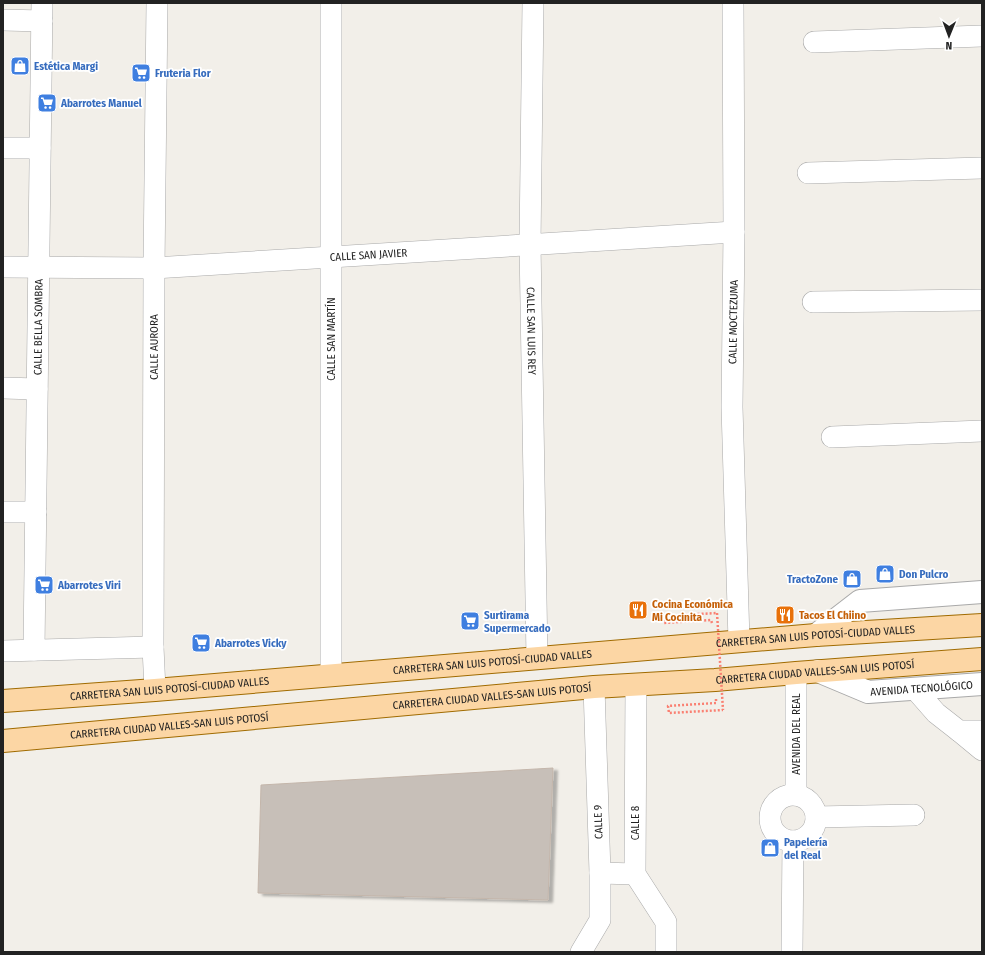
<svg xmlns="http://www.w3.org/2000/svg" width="985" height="955" viewBox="0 0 985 955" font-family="'Fira Sans Condensed',sans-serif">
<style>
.building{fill:#c7bfb8;stroke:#c4b6ab;filter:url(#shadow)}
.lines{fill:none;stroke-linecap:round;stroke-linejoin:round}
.minor-casing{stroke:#a9a9a9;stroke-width:22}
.tertiary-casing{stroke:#a9a9a9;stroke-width:24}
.primary-casing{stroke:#a06b00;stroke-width:24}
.path{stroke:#fa8072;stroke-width:2.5;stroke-dasharray:2 2;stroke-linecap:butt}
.minor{stroke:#fff;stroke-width:21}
.tertiary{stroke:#fff;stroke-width:22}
.primary{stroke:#fcd6a4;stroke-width:22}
.path-bridge{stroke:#fa8072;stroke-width:2.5;stroke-dasharray:2 2;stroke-linecap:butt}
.labels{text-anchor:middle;stroke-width:3.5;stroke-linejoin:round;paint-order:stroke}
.shop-label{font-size:11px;font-weight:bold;fill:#366cbe;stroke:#fff;text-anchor:start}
.street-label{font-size:11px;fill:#222;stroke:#fff}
.food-label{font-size:11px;font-weight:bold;fill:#c56008;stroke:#fff;text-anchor:start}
</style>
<defs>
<filter id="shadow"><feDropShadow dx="4.5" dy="2.5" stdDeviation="1" flood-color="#0004"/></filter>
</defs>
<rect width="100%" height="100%" fill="#f2efe9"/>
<polygon class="building" points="553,768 548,900 258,893 261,785"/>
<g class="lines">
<defs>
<g id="minor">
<polyline points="331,3 331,675"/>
<path id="s1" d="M533 3 530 244 537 658"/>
<polyline points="733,3 734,232 732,407 739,641"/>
<polyline points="3,20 42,21"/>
<polyline points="814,42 982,36"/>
<polyline points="3,148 40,148"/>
<polyline points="808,173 982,168"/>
<path id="s2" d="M3 267 154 268 734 232"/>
<polyline points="813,302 982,300"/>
<polyline points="3,388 37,389"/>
<polyline points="832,437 982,431"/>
<polyline points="3,512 36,512"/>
<path id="s3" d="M34 650 42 3"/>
<polyline points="3,651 153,647"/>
<polyline points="636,685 635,874 666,922 666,952"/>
<polyline points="915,689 936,713 959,731 982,731"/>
<path id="s4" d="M155 690 153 647 154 268 157 3"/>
<polyline points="959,731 982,750"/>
<polyline points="796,795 796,673"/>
<circle cx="793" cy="818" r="23"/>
<polyline points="816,817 914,815"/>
<polyline points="600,873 635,874"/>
<polyline points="581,952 600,920 600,873 594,687"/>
<polyline points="792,952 793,841"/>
</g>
<g id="tertiary">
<polyline points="816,635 860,601 982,592"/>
<path id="s5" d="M818 671 868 692 982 684"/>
</g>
<g id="primary">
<path id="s6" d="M3 701 155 690 816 635 982 625"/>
<path id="s7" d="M3 741 594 687 715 680 796 673 982 659"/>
</g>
</defs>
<use href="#minor" class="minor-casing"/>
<use href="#tertiary" class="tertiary-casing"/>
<use href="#primary" class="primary-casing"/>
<g class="path">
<polyline points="712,623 711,620 664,623 663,616 717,613"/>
<polyline points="716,699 716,703 668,706 669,713 723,710"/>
</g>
<use href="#minor" class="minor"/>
<use href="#tertiary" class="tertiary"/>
<use href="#primary" class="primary"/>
<polyline class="path-bridge" points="717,613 723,710"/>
</g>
<defs>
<symbol id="shop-square" viewBox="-11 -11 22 22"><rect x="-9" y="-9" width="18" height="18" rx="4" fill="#3f7fe0" stroke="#fff"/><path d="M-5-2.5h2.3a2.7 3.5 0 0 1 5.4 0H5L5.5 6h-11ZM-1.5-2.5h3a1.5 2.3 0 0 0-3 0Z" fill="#fff"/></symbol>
<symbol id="supermarket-square" viewBox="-11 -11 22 22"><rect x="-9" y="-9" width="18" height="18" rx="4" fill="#3f7fe0" stroke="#fff"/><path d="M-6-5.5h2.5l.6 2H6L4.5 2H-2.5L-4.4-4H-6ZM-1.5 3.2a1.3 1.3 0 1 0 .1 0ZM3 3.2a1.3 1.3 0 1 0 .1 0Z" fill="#fff"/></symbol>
<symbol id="restaurant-square" viewBox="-11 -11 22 22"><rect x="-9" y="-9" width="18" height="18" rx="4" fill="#e8710a" stroke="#fff"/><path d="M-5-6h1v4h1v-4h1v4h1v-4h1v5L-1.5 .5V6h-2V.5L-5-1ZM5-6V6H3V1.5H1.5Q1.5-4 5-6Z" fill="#fff"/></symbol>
</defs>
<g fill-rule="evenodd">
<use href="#shop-square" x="9" y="55" width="22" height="22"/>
<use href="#supermarket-square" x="130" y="62" width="22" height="22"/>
<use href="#supermarket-square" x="36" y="92" width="22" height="22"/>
<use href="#shop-square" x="874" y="563" width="22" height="22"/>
<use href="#shop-square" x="841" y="568" width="22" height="22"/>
<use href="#supermarket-square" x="33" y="574" width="22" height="22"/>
<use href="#restaurant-square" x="627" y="599" width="22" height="22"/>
<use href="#restaurant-square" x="774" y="604" width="22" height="22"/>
<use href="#supermarket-square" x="459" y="610" width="22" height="22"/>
<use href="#supermarket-square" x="190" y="632" width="22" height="22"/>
<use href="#shop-square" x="759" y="837" width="22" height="22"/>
</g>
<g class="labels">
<g class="shop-label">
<text x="34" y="70">Estética Margi</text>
<text x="155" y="77">Fruteria Flor</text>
<text x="61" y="107">Abarrotes Manuel</text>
<text x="899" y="578">Don Pulcro</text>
<text x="838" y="583" text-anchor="end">TractoZone</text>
<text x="58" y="589">Abarrotes Viri</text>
<text x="484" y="619">Surtirama<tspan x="484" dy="13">Supermercado</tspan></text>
<text x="215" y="647">Abarrotes Vicky</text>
<text x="784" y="846">Papelería<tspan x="784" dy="13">del Real</tspan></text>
</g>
<g class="street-label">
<text dy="4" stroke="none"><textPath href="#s2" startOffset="366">CALLE SAN JAVIER</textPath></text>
<text transform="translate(733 322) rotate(-89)" y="4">CALLE MOCTEZUMA</text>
<text dy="4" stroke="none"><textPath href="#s3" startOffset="323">CALLE BELLA SOMBRA</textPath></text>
<text dy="4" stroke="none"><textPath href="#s1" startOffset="328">CALLE SAN LUIS REY</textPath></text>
<text transform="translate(331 339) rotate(-90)" y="4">CALLE SAN MARTÍN</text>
<text dy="4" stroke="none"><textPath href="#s4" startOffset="343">CALLE AURORA</textPath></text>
<text dy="4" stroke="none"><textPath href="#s6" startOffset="815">CARRETERA SAN LUIS POTOSÍ-CIUDAD VALLES</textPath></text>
<text dy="4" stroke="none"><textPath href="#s6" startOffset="491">CARRETERA SAN LUIS POTOSÍ-CIUDAD VALLES</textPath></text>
<text dy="4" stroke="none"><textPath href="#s7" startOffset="815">CARRETERA CIUDAD VALLES-SAN LUIS POTOSÍ</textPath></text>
<text dy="4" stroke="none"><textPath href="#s6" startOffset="167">CARRETERA SAN LUIS POTOSÍ-CIUDAD VALLES</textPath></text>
<text dy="4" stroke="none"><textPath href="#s5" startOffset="108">AVENIDA TECNOLÓGICO</textPath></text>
<text dy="4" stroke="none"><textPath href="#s7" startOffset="491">CARRETERA CIUDAD VALLES-SAN LUIS POTOSÍ</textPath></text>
<text dy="4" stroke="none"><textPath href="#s7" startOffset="167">CARRETERA CIUDAD VALLES-SAN LUIS POTOSÍ</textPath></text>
<text transform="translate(796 734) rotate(-90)" y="4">AVENIDA DEL REAL</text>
<text transform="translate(598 822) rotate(-92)" y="4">CALLE 9</text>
<text transform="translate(635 823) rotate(-90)" y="4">CALLE 8</text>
</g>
<g class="food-label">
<text x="652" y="608">Cocina Económica<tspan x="652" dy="13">Mi Cocinita</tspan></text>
<text x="799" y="619">Tacos El Chiino</text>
</g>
</g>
<rect width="985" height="955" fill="none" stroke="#222222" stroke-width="8"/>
<g transform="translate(949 36) rotate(181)" stroke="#ffffff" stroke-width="3" paint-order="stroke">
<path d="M0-3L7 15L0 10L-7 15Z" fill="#222222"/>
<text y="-6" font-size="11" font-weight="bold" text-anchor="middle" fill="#222222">N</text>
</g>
</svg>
